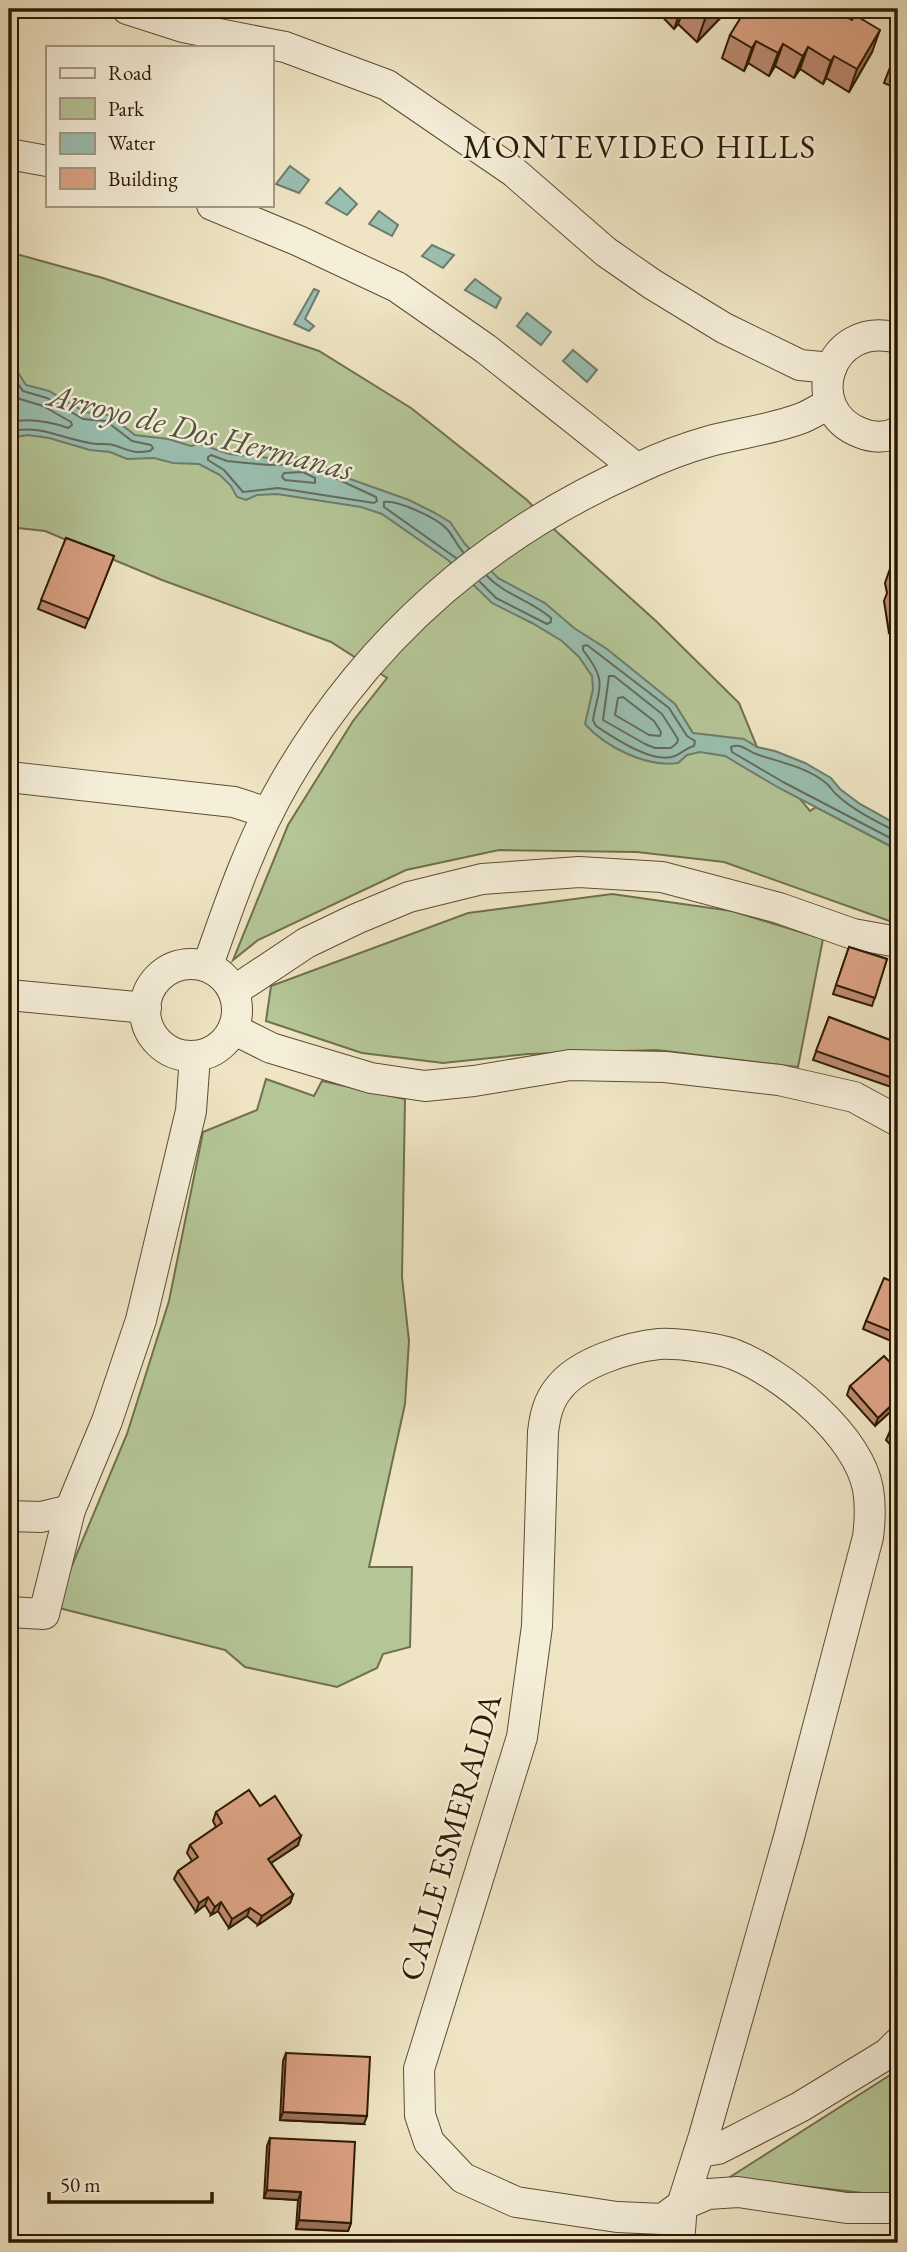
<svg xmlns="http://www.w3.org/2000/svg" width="907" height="2252" viewBox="0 0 907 2252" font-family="'EB Garamond',serif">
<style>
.green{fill:#b5c697;stroke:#71704d;stroke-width:2}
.water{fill:#9abfb1;stroke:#6e7d6b;stroke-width:2}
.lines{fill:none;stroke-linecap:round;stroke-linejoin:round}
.shore{stroke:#646c5a;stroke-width:2}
.minor-casing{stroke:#5e4d33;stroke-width:32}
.minor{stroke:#f5eed9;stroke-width:30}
.wall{fill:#be8c72;stroke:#2d1a03;stroke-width:2}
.shaded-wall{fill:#9b725d;stroke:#2d1a03;stroke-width:2}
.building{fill:#dda385;stroke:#2d1a03;stroke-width:2}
.labels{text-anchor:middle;stroke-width:5;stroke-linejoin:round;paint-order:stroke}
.street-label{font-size:32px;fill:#2d1a03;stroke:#f5eed9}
.neighbourhood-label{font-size:33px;letter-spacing:2px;fill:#2d1a03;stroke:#f5eed9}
.water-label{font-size:33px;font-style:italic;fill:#535440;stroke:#f5eed9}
</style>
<rect width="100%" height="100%" fill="#efe5c4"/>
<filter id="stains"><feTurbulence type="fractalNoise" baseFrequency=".00286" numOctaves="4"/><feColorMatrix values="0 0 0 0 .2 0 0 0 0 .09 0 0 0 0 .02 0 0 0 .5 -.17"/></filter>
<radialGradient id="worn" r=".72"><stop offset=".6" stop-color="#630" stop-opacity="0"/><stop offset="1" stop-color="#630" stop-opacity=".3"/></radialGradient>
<g class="green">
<polygon points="9,252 103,278 319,351 411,408 527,500 557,532 656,621 739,703 757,747 810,811 816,807 898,850 898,924 724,862 637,852 499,850 406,870 258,940 233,960 288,825 353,721 387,678 331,642 162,580 45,531 9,527"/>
<polygon points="612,894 732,911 823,939 798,1067 657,1050 528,1054 443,1063 362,1053 266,1021 271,986 468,913"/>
<polygon points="266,1079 314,1096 322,1081 405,1099 402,1277 409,1341 405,1404 369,1567 412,1567 410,1647 383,1654 377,1668 337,1687 245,1667 225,1650 59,1608 68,1575 127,1434 169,1301 203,1132 257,1110"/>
<polygon points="898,2070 898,2197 760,2181 719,2184"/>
</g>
<g class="water">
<polygon points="290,166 309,180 299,193 276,184"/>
<polygon points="340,188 357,204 347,215 326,203"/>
<polygon points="379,211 398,225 392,236 369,224"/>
<polygon points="432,245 454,255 443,268 422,256"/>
<polygon points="475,279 501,298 496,308 465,290"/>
<polygon points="314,289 319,291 305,319 314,326 309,331 294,324"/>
<polygon points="527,313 551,332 541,345 517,326"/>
<polygon points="573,350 597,370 587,382 563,361"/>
<path d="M17 371 26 385 49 391 85 412 109 415 135 435 168 439 191 446 200 444 229 454 270 458 306 457 350 479 409 500 433 512 450 522 465 544 498 578 545 603 574 628 607 649 675 704 693 733 744 739 757 747 775 751 805 763 831 778 840 789 860 804 898 825V850L779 788 725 756 700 752 687 755 678 763C648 768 605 747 585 724L593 689 592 676 579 657 562 641 532 623 492 603 448 560 382 514 361 507 277 494 257 495 246 500 237 497 231 486 220 475 199 464 173 463 154 458 127 459 110 452 90 450 49 438 28 435 9 438V380L11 374Z"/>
</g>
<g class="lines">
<g class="shore">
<path d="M9 381H16L23 391 47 398 83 419 106 421 132 441 151 445 153 448 150 451C131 454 130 450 113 445 105 443 98 445 90 443 58 438 44 425 9 431"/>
<path d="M9 389 20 399 43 406 71 422 72 425 68 428C48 421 30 418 9 422"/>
<polygon points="211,455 227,461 246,463 270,465 305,464 376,497 377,501 374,503 278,488 243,492 224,470 208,460 208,457"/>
<polygon points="303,472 315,478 315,483 285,480 282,477 284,473"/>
<path d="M456 558 384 507V502C398 500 437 518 447 529 453 536 457 545 463 552"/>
<path d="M480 582 496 598 547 624 551 622V618C532 601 505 595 487 576"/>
<path d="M587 645 669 708 687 736 695 741 694 746C686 748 682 753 675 756 653 765 613 737 596 726L593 720C599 685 608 682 583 650V646Z"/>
<polygon points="609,676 614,676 662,714 678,739 677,743 671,748 655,748 645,744 603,720"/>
<polygon points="623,697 654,721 661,732 660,736 649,735 615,715 618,698"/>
<path d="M898 830H893C874 820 853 810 837 795 833 792 830 786 826 783 807 767 779 762 756 754 746 750 741 743 731 747L732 752 783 782 898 842"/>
</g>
<defs>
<g id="minor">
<polyline points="127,9 183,27 285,47 387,85 514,172 606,252 652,284 724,328 800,365 831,368"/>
<polyline points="9,154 47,161"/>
<polyline points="212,205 299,241 397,287 486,349 636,468"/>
<path d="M898 338C827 319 801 411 861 433 873 438 887 438 898 432"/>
<polyline points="9,777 234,802 268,813"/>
<circle cx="191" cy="1010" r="46"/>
<path d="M208 965C230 902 252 838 286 780 368 639 487 535 636 469 659 458 685 448 710 441 740 433 774 429 802 418 812 414 821 408 830 403"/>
<polyline points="234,991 306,943 356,919 409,897 482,879 579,872 662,877 779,908 853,934 898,942"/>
<polyline points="9,995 146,1008"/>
<polyline points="233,1029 271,1048 371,1078 425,1086 474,1081 570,1065 665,1067 779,1080 854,1097 898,1121"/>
<polyline points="9,1516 41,1517 70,1510"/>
<polyline points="9,1612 44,1614 70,1510 107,1421 141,1320 191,1111 195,1056"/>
<polyline points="699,2152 718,2149 800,2107 887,2054 898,2043"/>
<path d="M679 2243 682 2205 704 2136 789 1837 868 1537C870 1521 871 1506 868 1489 858 1435 783 1373 733 1354 716 1348 677 1343 659 1344 628 1347 578 1363 559 1388 548 1401 545 1416 543 1432L537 1626 522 1737 419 2069 420 2115 429 2142 463 2178 516 2202 617 2217 663 2219 682 2205 708 2194 738 2192 847 2208H898"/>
</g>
</defs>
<use href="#minor" class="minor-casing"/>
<use href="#minor" class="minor"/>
</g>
<g class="wall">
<polygon points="640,9 729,9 697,42 678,24 674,29 655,9 647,16"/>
<polygon points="730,35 872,52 849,92 826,78 823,84 800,69 794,78 775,66 769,76 748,63 744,71 722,58"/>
<polygon points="898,47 898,89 884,83"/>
<polygon points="66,538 114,556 85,628 38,609"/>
<polygon points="898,559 898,632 889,633 884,601 887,593 885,583 893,560"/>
<polygon points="849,947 887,959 872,1006 833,994"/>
<polygon points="898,1015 898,1026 895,1024"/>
<polygon points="829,1017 898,1043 898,1087 897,1089 813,1060"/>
<polygon points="898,1284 898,1344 863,1329 866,1321"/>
<polygon points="898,1371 875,1426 847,1395 850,1386"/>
<polygon points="898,1423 898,1453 886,1440 890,1431"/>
<polygon points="260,1806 298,1845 271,1863 293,1895 290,1903 258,1925 247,1916 229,1928 218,1911 211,1915 205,1905 196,1912 174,1879 178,1871 192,1861 187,1853 190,1845 216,1827 213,1821 216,1812"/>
<polygon points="286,2053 364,2124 280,2120 283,2061"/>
<polygon points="270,2138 351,2223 348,2231 296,2229 298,2200 264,2198 267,2146"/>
</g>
<g class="shaded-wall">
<polygon points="650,9 655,9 647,16"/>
<polygon points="681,9 684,9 678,24 674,29"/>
<polygon points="715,9 729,9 697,42 705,19"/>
<polygon points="880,30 872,52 849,92 857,69"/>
<polygon points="756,41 748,63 744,71 752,48"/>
<polygon points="783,44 775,66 769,76 778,53"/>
<polygon points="808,47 800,69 794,78 803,56"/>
<polygon points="834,56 826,78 823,84 831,61"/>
<polygon points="897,611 898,611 898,632 889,633"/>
<polygon points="898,1399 898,1405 875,1426 878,1418"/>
<polygon points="301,1836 298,1845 265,1867 268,1859"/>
<polygon points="293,1895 290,1903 258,1925 262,1916"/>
<polygon points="208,1897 205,1905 196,1912 199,1903"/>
<polygon points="221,1902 218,1911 211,1915 215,1907"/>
<polygon points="250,1908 247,1916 229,1928 232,1919"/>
<polygon points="283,2112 367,2116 364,2124 280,2120"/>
<polygon points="267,2190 301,2192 298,2200 264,2198"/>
<polygon points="299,2220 351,2223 348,2231 296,2229"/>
</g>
<g class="building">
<polygon points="694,9 715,9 705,19"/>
<polygon points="746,9 814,9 826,16 830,9 832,9 852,20 855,15 880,30 857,69 834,56 831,61 808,47 803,56 783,44 778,53 756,41 752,48 730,35"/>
<polygon points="898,47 898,63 893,60"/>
<polygon points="66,538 114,556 89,619 41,600"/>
<polygon points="898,559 898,611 897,611 892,579 897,580 893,560"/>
<polygon points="849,947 887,959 875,998 836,985"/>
<polygon points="829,1017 898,1043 898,1080 816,1051"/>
<polygon points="884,1278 898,1284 898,1334 866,1321"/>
<polygon points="884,1356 898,1371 898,1399 878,1418 850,1386"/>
<polygon points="898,1423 898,1441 890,1431"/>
<polygon points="249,1790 260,1806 275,1796 301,1836 268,1859 293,1895 262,1916 250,1908 232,1919 221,1902 215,1907 208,1897 199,1903 178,1871 198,1857 190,1845 222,1823 216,1812"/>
<polygon points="286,2053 370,2057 367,2116 283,2112"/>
<polygon points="270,2138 355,2142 351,2223 299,2220 301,2192 267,2190"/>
<polygon points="738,2240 761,2243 737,2243"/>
</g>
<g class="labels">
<g class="street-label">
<text transform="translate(450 1837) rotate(-74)" y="11">CALLE ESMERALDA</text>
</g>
<g class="neighbourhood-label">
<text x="640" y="158">MONTEVIDEO HILLS</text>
</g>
<g class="water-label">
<text transform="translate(201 431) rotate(14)" y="12">Arroyo de Dos Hermanas</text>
</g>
</g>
<rect width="907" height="2252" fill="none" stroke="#efe5c4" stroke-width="35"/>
<rect x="10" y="10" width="886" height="2231" fill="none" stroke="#2d1a03" stroke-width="3.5"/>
<rect x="18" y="18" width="872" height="2217" fill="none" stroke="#2d1a03" stroke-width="2"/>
<rect x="46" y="46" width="228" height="161" fill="#f5eed9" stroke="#a59983" stroke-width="2"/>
<rect x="60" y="68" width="35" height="10" fill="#f5eed9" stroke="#a59983" stroke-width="2"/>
<text x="108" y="80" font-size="21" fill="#2d1a03">Road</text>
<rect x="60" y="98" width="35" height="21" fill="#b5c697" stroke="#a59983" stroke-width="2"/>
<text x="108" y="116" font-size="21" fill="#2d1a03">Park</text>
<rect x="60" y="133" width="35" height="21" fill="#9abfb1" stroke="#a59983" stroke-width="2"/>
<text x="108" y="150" font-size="21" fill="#2d1a03">Water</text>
<rect x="60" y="168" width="35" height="21" fill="#dda385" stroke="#a59983" stroke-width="2"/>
<text x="108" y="186" font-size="21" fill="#2d1a03">Building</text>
<path d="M49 2192v10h163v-10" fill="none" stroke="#2d1a03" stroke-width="3.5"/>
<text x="60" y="2192" font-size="21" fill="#2d1a03" stroke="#f5eed9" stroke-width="5" paint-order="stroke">50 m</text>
<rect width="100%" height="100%" filter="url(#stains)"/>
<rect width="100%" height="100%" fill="url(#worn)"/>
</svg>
